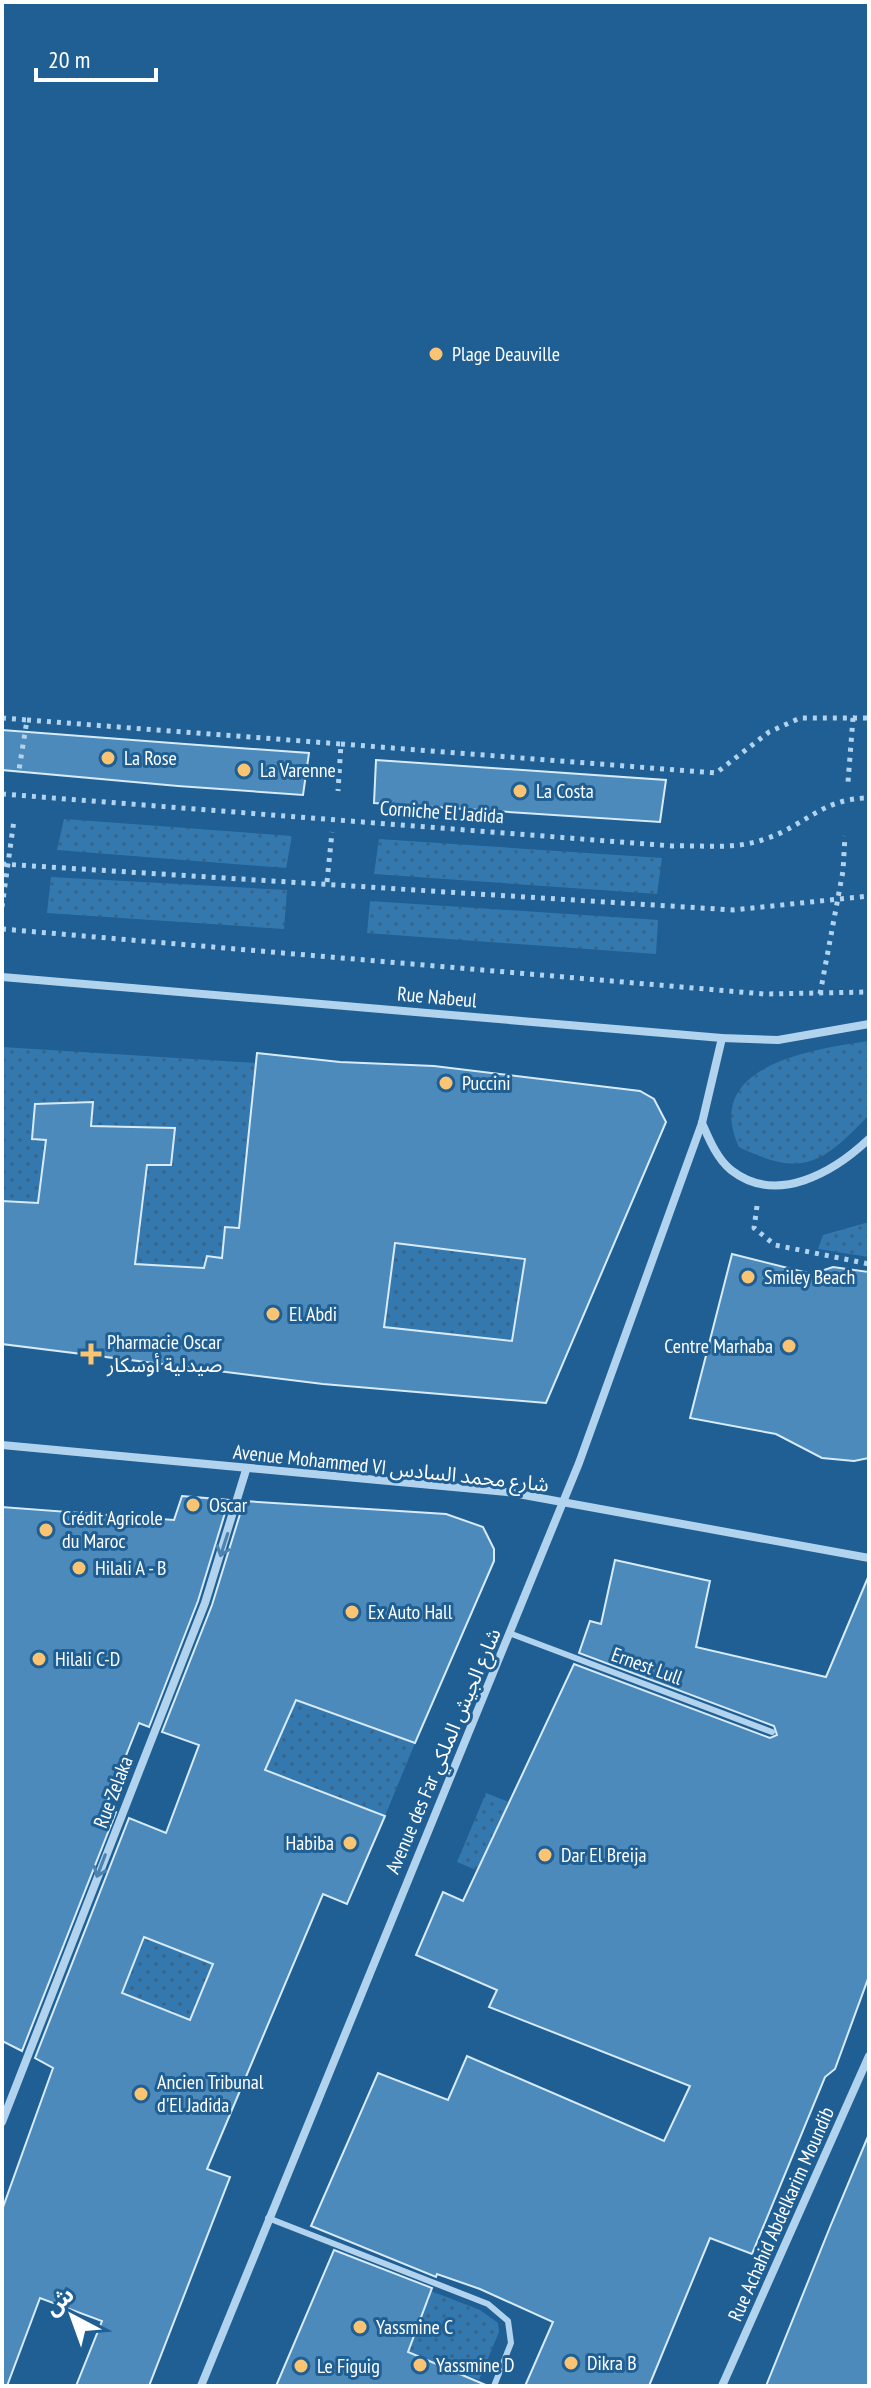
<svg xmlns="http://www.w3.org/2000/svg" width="871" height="2388" viewBox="0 0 871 2388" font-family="'PT Sans Narrow','Noto Sans Arabic',sans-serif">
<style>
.garden{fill:url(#garden-dots)}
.building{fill:#4c8abb;stroke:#d7ebfa;stroke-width:2;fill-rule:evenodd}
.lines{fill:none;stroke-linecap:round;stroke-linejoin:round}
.path{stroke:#b2d3ee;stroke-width:5;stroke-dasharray:4 6;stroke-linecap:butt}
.lane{stroke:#b2d3ee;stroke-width:6}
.street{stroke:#b2d3ee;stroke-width:8}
.oneway{stroke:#4b82ae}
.poi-dot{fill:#fbc472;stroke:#1f5f93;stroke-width:3}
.labels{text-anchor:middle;stroke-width:6;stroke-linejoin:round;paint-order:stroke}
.poi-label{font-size:20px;fill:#fff;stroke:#1f5f93;text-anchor:start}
.street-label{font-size:20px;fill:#fff;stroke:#1f5f93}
</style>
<defs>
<pattern id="garden-dots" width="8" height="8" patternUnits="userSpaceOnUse" patternTransform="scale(2)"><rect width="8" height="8" fill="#3379b0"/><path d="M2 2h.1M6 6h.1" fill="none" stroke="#40627e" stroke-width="1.8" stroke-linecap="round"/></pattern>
</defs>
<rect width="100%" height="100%" fill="#1f5f93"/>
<g class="garden">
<polygon points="64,819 65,819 292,836 286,868 57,850"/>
<polygon points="379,839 662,858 657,894 374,874"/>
<polygon points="51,877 287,890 284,929 47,913"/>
<polygon points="370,901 658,920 656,954 367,933"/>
<path d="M869 1041V1115C822 1164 803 1178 739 1147 701 1065 814 1049 869 1041Z"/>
<polygon points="2,1047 256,1063 239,1228 225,1227 222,1258 207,1257 201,1287 155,1283 157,1265 135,1264 8,1229 10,1201 2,1201"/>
<polygon points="869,1222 869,1257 818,1249 823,1235"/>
<polygon points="572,1234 512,1341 384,1327 395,1243 506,1257"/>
<polygon points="296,1700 415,1743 385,1816 253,1765 268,1724 283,1730"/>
<polygon points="486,1793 511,1803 618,1929 457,1862"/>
<polygon points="126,1930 213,1964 190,2020 122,1993"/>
<polygon points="431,2291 480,2310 498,2323 499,2332 479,2380 408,2352"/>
</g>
<g class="building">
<polygon points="2,730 185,744 309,753 303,795 178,786 2,770"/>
<polygon points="376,760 666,780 660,822 374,803"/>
<path d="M257 1053 340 1062 434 1066 640 1091 654 1099 666 1122 546 1403 323 1384 2 1344V1201L38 1203 46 1140 32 1139 35 1104 93 1102 91 1126 175 1128 171 1165H147L135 1264 204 1268 207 1256 222 1258 225 1227 239 1228ZM395 1243 525 1259 512 1341 384 1327Z"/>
<polygon points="732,1254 812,1274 833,1267 869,1272 869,1458 854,1461 822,1458 776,1434 690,1418"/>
<polygon points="182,1496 229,1500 198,1601 149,1727 139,1723 105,1808 116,1812 22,2051 2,2041 2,1507 174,1520"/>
<path d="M244 1501 446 1514 483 1527 494 1549V1561L415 1743 296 1700 265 1770 385 1816 347 1904 323 1894 207 2169 230 2177 149 2386H76L102 2321 40 2298 7 2386H2V2210L53 2068 35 2058 129 1818 166 1833 199 1745 162 1732 212 1605ZM144 1937 213 1964 190 2020 122 1993Z"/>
<polygon points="615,1560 710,1581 696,1647 826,1677 869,1575 869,1976 835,2069 825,2077 752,2254 710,2238 649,2386 525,2386 553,2322 480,2289 437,2274 436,2277 311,2226 378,2073 448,2100 467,2056 664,2141 690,2086 489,2007 497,1990 416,1955 443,1892 463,1901 574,1664 770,1738 777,1735 774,1726 579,1653 590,1621 601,1624"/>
<polygon points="869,2134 869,2386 766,2386 830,2227"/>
<polygon points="334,2250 432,2288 408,2352 488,2386 276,2386"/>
</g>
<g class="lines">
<g class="path">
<polyline points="2,718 27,720 19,770"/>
<polyline points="853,718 869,718"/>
<polyline points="27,720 341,744 338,791"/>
<polyline points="341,744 716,773 769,732 800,718 853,718 848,782"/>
<path d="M2 794 672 846C704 845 735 850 765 839 805 826 822 798 869 798"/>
<polyline points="2,864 733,910 869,896"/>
<polyline points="327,882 332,832"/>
<polyline points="2,907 14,820"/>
<polyline points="2,929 764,994 869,992"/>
<polyline points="820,994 843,871 845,836"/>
<polyline points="757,1206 754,1228 775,1245 869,1264"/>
</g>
<g class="lane">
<polyline points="509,1633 772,1732"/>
<polyline points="268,2218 488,2304 508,2321 511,2343 494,2386"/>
</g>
<g class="street">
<polyline points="2,977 722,1038 778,1040 869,1024"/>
<path d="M702 1123C709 1139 717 1159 731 1170 777 1206 834 1172 869 1139"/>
<polyline points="2,1445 507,1492 869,1558"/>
<polyline points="2,2122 205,1603 246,1470"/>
<polyline points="201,2386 579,1463 702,1123 722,1038"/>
<polyline points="722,2386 869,2056"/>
</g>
</g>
<defs><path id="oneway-shaft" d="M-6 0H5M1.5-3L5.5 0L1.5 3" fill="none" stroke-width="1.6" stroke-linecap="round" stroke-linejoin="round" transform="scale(2)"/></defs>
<g class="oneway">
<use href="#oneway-shaft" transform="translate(224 1545) rotate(108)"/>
<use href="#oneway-shaft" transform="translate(101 1866) rotate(111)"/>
</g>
<g class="poi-dot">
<circle cx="436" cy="354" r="8"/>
<circle cx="108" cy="758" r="8"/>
<circle cx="244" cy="770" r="8"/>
<circle cx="520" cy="791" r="8"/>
<circle cx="446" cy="1083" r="8"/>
<circle cx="748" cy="1277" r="8"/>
<circle cx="273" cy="1314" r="8"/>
<circle cx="789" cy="1346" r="8"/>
<path d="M87 1342h8v8h8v8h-8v8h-8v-8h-8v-8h8z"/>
<circle cx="193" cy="1505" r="8"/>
<circle cx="46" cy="1530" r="8"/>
<circle cx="79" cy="1568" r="8"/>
<circle cx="352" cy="1612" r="8"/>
<circle cx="39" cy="1659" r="8"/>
<circle cx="350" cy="1843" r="8"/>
<circle cx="545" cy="1855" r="8"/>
<circle cx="141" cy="2094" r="8"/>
<circle cx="360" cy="2327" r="8"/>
<circle cx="571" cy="2363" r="8"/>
<circle cx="420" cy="2365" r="8"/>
<circle cx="301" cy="2366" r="8"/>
</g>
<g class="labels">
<g class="poi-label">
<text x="452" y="361">Plage Deauville</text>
<text x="124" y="765">La Rose</text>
<text x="260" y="777">La Varenne</text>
<text x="536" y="798">La Costa</text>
<text x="462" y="1090">Puccini</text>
<text x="764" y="1284">Smiley Beach</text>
<text x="289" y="1321">El Abdi</text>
<text x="107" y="1349">Pharmacie Oscar<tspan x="107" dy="23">صيدلية أوسكار</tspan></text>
<text x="773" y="1353" text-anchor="end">Centre Marhaba</text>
<text x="209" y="1512">Oscar</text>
<text x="62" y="1525">Crédit Agricole<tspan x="62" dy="23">du Maroc</tspan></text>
<text x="95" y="1575">Hilali A - B</text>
<text x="368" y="1619">Ex Auto Hall</text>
<text x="55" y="1666">Hilali C-D</text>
<text x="334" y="1850" text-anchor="end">Habiba</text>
<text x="561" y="1862">Dar El Breija</text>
<text x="157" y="2089">Ancien Tribunal<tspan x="157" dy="23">d'El Jadida</tspan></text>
<text x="376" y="2334">Yassmine C</text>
<text x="587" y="2370">Dikra B</text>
<text x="436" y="2372">Yassmine D</text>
<text x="317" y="2373">Le Figuig</text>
</g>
<g class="street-label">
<text transform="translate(442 812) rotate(4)" y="7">Corniche El Jadida</text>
<text transform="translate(437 997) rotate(5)" y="7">Rue Nabeul</text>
<text transform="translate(391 1468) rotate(6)" y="7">Avenue Mohammed VI شارع محمد السادس</text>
<text transform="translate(647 1666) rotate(20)" y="7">Ernest Lull</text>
<text transform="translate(443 1751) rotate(-67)" y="7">Avenue des Far شارع الجيش الملكي</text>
<text transform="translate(113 1792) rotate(-69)" y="7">Rue Zelaka</text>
<text transform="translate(781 2214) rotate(-66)" y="7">Rue Achahid Abdelkarim Moundib</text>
</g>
</g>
<rect width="871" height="2388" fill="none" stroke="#ffffff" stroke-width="8"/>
<g transform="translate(72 2316) rotate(319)" stroke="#1f5f93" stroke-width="6" paint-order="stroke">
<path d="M0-6L14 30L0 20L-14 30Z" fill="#ffffff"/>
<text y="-12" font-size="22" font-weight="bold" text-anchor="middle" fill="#ffffff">ش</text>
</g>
<path d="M36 68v12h120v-12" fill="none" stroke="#ffffff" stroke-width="4"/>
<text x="48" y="68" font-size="24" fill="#ffffff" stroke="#1f5f93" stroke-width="6" paint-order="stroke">20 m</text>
</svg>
